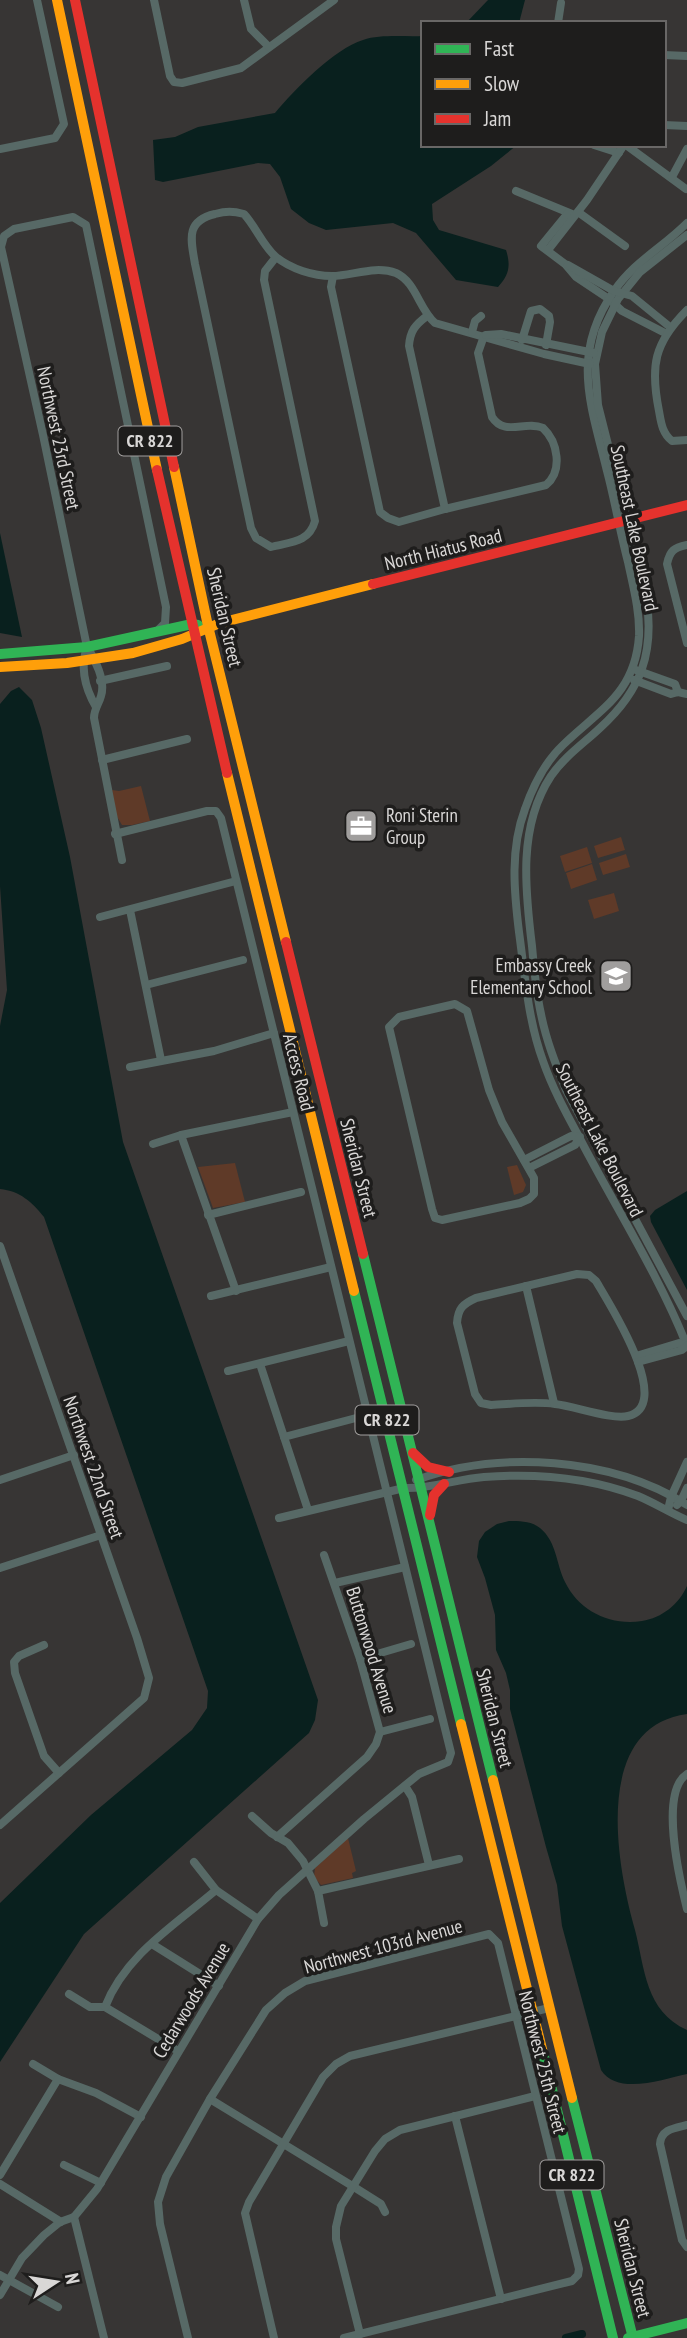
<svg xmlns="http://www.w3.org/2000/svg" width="687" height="2338" viewBox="0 0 687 2338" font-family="'PT Sans Narrow',sans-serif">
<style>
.green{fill:#5f3a28}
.water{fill:#09201e}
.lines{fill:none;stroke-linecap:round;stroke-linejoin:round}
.canal{stroke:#09201e;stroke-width:8}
.street{stroke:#576966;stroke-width:8}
.fast{stroke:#30b455;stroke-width:10}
.slow{stroke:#ff9f0a;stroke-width:10}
.jam{stroke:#e5322d;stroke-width:10}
.labels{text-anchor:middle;stroke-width:7;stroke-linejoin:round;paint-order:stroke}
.shield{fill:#1e1d1c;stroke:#a19f9e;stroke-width:2}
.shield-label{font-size:18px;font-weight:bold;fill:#d9d7d6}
.street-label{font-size:19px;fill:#d9d7d6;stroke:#1e1d1c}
.poi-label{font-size:19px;fill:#d9d7d6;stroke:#1e1d1c;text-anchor:start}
</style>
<rect width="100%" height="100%" fill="#373534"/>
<g class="green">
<polygon points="141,786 150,821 132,825 122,825 116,815 112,790 119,791"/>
<polygon points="621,837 625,850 598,858 594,846"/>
<polygon points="587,847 592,863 565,872 560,856"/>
<polygon points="626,854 630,867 603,875 599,863"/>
<polygon points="592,864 597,880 571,889 566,873"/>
<polygon points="614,893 619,911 594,919 588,900"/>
<polygon points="235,1163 245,1202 213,1208 198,1167"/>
<polygon points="517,1165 526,1185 523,1192 514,1195 507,1167"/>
<polygon points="348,1838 356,1871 352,1873 353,1878 321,1885 314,1877 315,1868"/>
</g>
<g class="water">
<polygon points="488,0 525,0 519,23 466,23"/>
<path d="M423 36V145H517L491 166 432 204 433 220 439 230 506 250C511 266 509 275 498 287L456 280 416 233 393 223 326 230 309 223 291 209 280 177 270 164 258 163 163 182 155 180 153 140 175 137 198 127 275 113C294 90 334 49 363 40 381 34 404 37 423 36Z"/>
<polygon points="0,533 22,637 0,633"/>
<path d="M19 687 32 700 41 728 70 857 123 1142 318 1700 315 1720 309 1733 84 1934 0 2062V1903L91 1815 192 1730 207 1708 208 1691 44 1217C32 1202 20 1191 0 1189V1026L7 990 0 886V704L11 691Z"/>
<polygon points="687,1191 687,1290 651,1222 650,1216 655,1210"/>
<path d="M509 1521C520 1521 531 1521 540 1528 557 1542 556 1564 565 1582 579 1611 610 1626 642 1621 662 1618 679 1604 687 1586V1714C591 1727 617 1867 635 1930 645 1969 645 2011 687 2030V2074C663 2079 618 2096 601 2070L562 1926 557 1885 546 1847 510 1709V1690L506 1673 496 1650 495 1615 485 1578 477 1557 479 1541 485 1532 497 1524Z"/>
</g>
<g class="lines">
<polyline class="canal" points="566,2338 582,2334"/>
<g class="street">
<polyline points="154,0 170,76 174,82 182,83 241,68 334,0"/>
<polyline points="244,0 251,29 269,47"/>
<polyline points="558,23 561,3"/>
<polyline points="664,55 687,56"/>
<polyline points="664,125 687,126"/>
<polyline points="594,145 619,153"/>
<polyline points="626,145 686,189"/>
<polyline points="0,149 55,138 64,124 37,0"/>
<polyline points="672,177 687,149"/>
<polyline points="516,191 572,214"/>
<polyline points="578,212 625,246"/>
<polyline points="568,213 541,246 565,264 576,277 609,299 622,311 665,333"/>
<path d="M687 223C662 248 635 261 614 291 570 354 591 405 607 471 615 501 620 532 628 562 633 586 640 611 639 636 635 694 599 710 563 745 545 762 533 786 525 809 510 849 514 891 519 932 525 976 528 1020 543 1061 552 1087 565 1111 578 1135 614 1205 658 1273 687 1346"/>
<path d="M687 235 640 272 618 299 602 332 595 364 598 405 646 595C655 651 642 690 600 728 583 744 565 756 551 776 518 826 525 889 532 946 534 969 536 992 541 1014 546 1040 556 1065 566 1090L687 1316"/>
<polyline points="548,250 587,200 624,145"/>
<path d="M276 257 265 271 264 280 315 521C309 543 290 542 271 547L256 538 251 528 195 264C191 240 185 221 215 214 226 211 233 211 244 214 256 227 263 246 276 257 291 269 313 276 332 276 352 276 375 265 396 273 416 282 419 309 435 323L544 354 590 364"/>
<polyline points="568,265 614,291 632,296 670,327"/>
<path d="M333 276 331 287 380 512 388 518 399 522 445 509 546 485C563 471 558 442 543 428 525 420 505 437 492 417L478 353 484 336"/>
<path d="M687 310C654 343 650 366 659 411 661 422 662 433 672 441L687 440"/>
<path d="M427 316C415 325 410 331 409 346L445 509"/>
<polyline points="472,332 475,321 481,316"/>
<polyline points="486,335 501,334 594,353"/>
<polyline points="522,340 531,311 540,309 549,316 550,322 546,345"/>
<path d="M687 545C674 548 670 550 667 564L687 643"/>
<path d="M87 647C80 667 85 688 96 707"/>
<polyline points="636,670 675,684 678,692"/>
<polyline points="634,680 671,694 678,692 687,694"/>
<polyline points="100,681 167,666"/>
<polyline points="102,760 187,739"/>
<path d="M122 860 94 718C94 709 99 704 101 696 106 681 95 659 87 647L43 435 1 247 4 236 14 229 73 217 86 225 166 607 165 623 157 631"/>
<polyline points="130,910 161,1060"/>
<polyline points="100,917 236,881"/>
<polyline points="146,985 243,960"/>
<polygon points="455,1004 467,1011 489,1090 502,1122 534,1178 534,1194 529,1199 520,1203 442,1220 435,1218 432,1209 389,1027 399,1017"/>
<polyline points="130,1067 214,1051 274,1033"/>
<polyline points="181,1135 236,1291"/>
<polyline points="153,1144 181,1135 293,1112"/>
<polyline points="524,1160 571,1136 580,1137"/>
<polyline points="529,1168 575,1145 579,1138"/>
<polyline points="208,1215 301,1192"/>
<polyline points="0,1246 137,1638 149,1678 144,1698 0,1825"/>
<path d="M577 1274 589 1275 596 1281C608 1302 675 1405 628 1416 612 1420 574 1406 555 1404 534 1401 512 1404 491 1405L481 1403 475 1394 457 1323C458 1308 463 1304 476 1298Z"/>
<polyline points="526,1286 554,1403"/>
<polyline points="211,1296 331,1267"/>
<polyline points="636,1356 679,1343 687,1346"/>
<polyline points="638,1362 682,1350 687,1346"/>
<polyline points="260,1364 308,1510"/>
<polyline points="228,1371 349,1341"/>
<polyline points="284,1437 356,1418"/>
<polyline points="0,1480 74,1455"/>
<path d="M416 1480C499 1450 612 1457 687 1505"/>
<polyline points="677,1505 681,1501 687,1488"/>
<polyline points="668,1510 671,1497 687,1462"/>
<path d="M279 1518 404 1488C431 1489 457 1479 484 1477 538 1473 588 1477 638 1496 655 1503 670 1513 687 1520"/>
<polyline points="0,1568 101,1535"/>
<polyline points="335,1583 405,1567"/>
<polyline points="44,1645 19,1656 14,1662 15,1673 44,1756 59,1773"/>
<polyline points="360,1659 411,1644"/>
<polyline points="380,1732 430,1719"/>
<path d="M687 1774C659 1792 680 1881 687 1909"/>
<polyline points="405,1786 412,1797 429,1865"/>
<polyline points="252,1816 271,1833 288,1843 303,1861 318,1891 324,1923"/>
<polyline points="277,1837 367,1757 376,1744 380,1732 360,1659 324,1555"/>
<polyline points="194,1862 216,1890 258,1919"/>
<polyline points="318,1891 459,1859"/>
<polyline points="152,1944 219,1986"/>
<polyline points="69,1994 90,2007 105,2007 178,2051"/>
<path d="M105 2007C125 1955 175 1925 216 1890"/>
<polyline points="33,2064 58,2079 96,2093 141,2117"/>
<polyline points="210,2099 354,2187 381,2204 385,2212"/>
<polyline points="455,2116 501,2299"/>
<path d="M687 2125C675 2128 661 2129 660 2144L682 2240 687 2247"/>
<polyline points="64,2165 101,2183"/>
<polyline points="0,2175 58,2079"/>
<polyline points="0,2184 61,2222"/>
<polyline points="74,2217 104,2338"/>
<polyline points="0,2275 58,2307"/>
<polyline points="0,2295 22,2258 44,2235 60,2222 74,2217 97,2189 258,1919 279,1895 364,1819 419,1774 448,1762 451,1753 221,818 216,811 207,811 115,834"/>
<polyline points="360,2334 336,2239 336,2227 341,2206 375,2151 385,2139 400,2130 535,2096"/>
<polyline points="188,2338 160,2224 158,2202 166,2177 210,2099 266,2010 285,1993 305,1981 489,1934 498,1943 579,2269 578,2275 572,2281 344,2338"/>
<polyline points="274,2338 245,2213 249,2202 323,2077 336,2064 350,2056 549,2008"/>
</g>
<g class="fast">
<polyline points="0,654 87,647 192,624 198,625"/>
<polyline points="363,1254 493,1780"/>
<polyline points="354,1291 461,1724"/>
<polyline points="543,2053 613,2338"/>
<polyline points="572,2098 633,2338"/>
<polyline points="628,2338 687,2323"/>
</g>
<g class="slow">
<polyline points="57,0 157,470"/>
<polyline points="174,467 208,626 286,942"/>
<polyline points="0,667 67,663 133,653 182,639 220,623 373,584"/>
<polyline points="227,773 354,1291"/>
<polyline points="461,1724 543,2053"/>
<polyline points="493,1780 572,2098"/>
</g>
<g class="jam">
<polyline points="75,0 174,467"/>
<polyline points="157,470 227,773"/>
<polyline points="373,584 687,505"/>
<polyline points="286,942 363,1254"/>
<polyline points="413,1453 428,1467 449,1472"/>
<polyline points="430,1515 434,1495 444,1484"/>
</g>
</g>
<defs>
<symbol id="office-square" viewBox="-11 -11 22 22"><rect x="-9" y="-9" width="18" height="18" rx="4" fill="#a09e9d" stroke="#1e1d1c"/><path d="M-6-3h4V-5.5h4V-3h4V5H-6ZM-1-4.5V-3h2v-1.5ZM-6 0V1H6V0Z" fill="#fff"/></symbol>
<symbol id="school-square" viewBox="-11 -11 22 22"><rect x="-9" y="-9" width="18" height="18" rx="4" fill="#a09e9d" stroke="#1e1d1c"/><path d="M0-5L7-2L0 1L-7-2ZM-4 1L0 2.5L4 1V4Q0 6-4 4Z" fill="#fff"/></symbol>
</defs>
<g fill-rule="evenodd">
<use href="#office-square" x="342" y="807" width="38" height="38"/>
<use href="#school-square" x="597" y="957" width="38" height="38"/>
</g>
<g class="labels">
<g class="shield">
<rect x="118.5" y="426.5" width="63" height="29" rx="5"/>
<rect x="355.5" y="1405.5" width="63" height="29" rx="5"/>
<rect x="540.5" y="2160.5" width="63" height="29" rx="5"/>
</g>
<g class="shield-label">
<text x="150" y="447">CR 822</text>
<text x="387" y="1426">CR 822</text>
<text x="572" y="2181">CR 822</text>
</g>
<g class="street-label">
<text transform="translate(59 438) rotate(78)" y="7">Northwest 23rd Street</text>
<text transform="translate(635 528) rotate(78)" y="7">Southeast Lake Boulevard</text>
<text transform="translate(443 549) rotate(-14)" y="7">North Hiatus Road</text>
<text transform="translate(225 617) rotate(77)" y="7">Sheridan Street</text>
<text transform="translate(299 1072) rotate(76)" y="7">Access Road</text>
<text transform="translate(600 1140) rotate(63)" y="7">Southeast Lake Boulevard</text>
<text transform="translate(359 1168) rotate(76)" y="7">Sheridan Street</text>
<text transform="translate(94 1467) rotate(71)" y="7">Northwest 22nd Street</text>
<text transform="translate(372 1650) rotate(73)" y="7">Buttonwood Avenue</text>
<text transform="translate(495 1718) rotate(76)" y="7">Sheridan Street</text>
<text transform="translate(383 1946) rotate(-15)" y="7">Northwest 103rd Avenue</text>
<text transform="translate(191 2000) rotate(-59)" y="7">Cedarwoods Avenue</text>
<text transform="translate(543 2062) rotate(76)" y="7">Northwest 25th Street</text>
<text transform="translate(633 2268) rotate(76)" y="7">Sheridan Street</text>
</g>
<g class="poi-label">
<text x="386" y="822">Roni Sterin<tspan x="386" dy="22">Group</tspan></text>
<text x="592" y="972" text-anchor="end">Embassy Creek<tspan x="592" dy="22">Elementary School</tspan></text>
</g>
</g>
<rect x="421" y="21" width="245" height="126" fill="#1e1d1c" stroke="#696766" stroke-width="2"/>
<rect x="435" y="44" width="35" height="10" fill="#30b455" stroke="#696766" stroke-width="2"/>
<text x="484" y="56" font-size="21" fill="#d9d7d6">Fast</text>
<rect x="435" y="79" width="35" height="10" fill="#ff9f0a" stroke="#696766" stroke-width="2"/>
<text x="484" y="91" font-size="21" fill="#d9d7d6">Slow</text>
<rect x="435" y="114" width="35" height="10" fill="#e5322d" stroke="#696766" stroke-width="2"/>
<text x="484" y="126" font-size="21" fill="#d9d7d6">Jam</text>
<g transform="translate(56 2282) rotate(78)" stroke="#1e1d1c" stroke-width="5" paint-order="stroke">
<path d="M0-5L12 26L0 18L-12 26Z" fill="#d9d7d6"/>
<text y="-10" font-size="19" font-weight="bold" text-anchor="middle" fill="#d9d7d6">N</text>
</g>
</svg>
